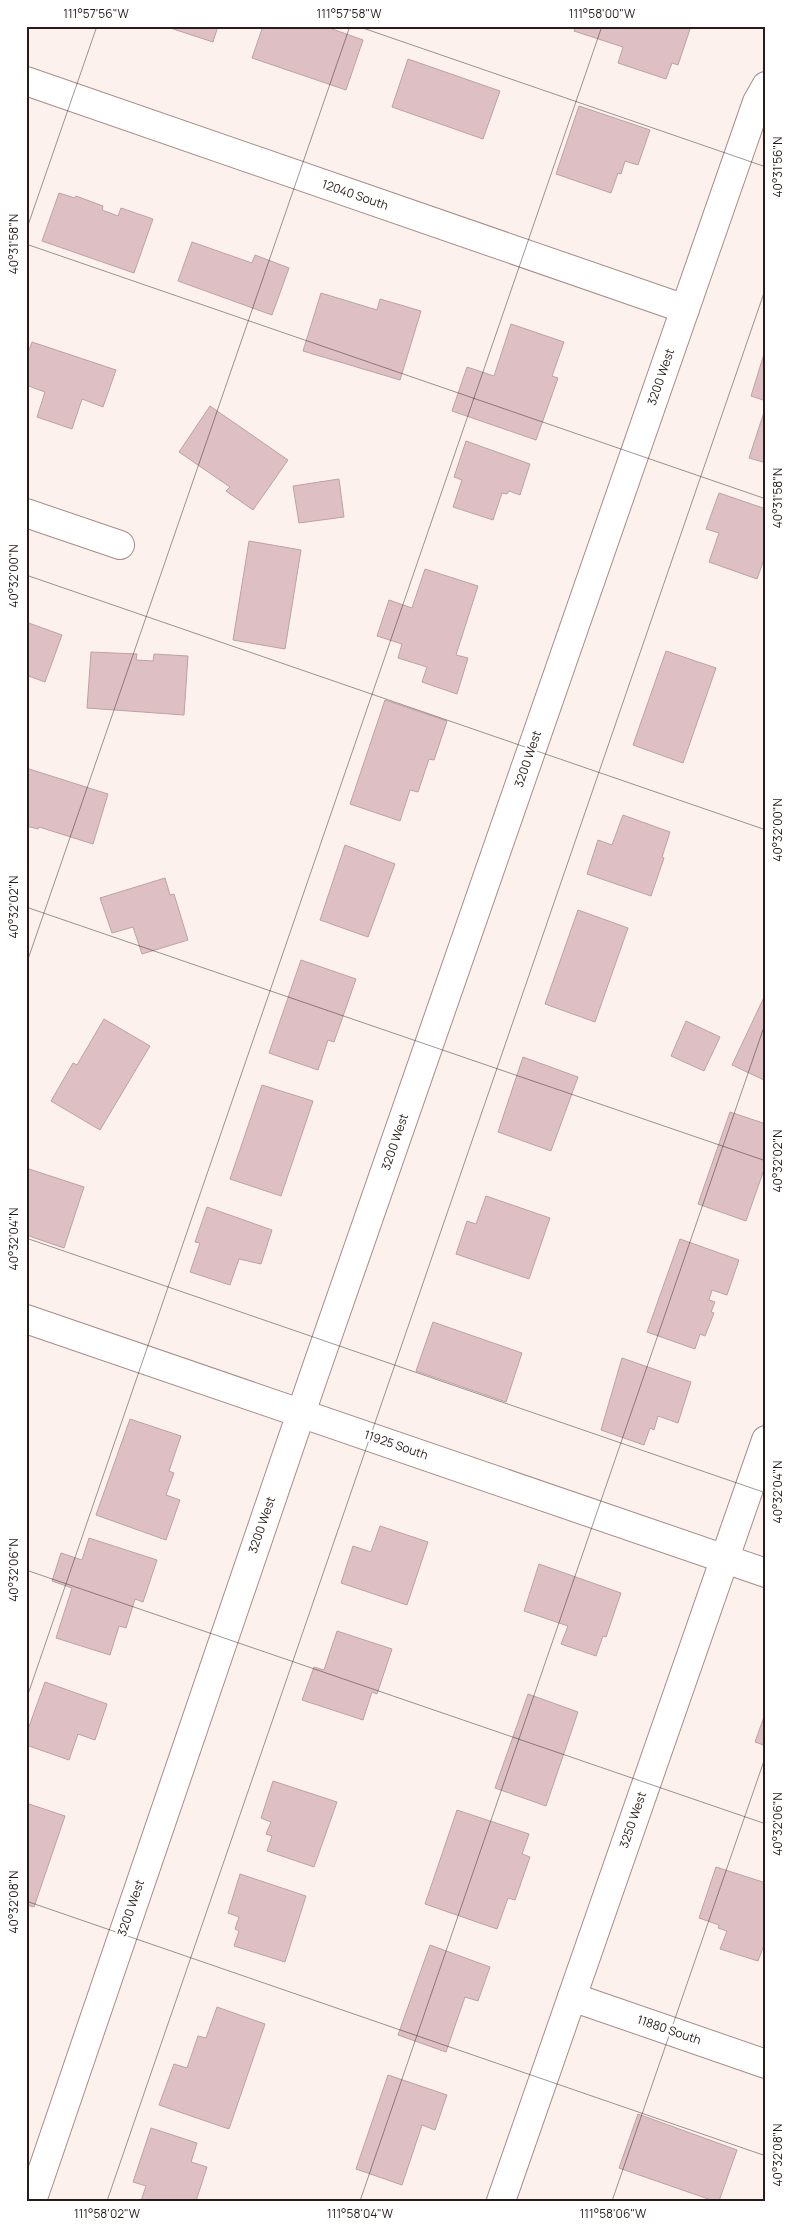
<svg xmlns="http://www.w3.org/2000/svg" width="792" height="2227" viewBox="0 0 792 2227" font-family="Manrope,sans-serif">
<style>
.building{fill:#dec0c4;stroke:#bea1a5}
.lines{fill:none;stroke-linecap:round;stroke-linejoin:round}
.street-casing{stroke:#a88c87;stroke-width:30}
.street{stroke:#fff;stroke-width:28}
.ticks{fill:none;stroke:#271c1a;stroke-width:1;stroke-opacity:0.45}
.labels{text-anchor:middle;stroke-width:4.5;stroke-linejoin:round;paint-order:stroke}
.street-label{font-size:12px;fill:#271c1a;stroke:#fff}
.neatline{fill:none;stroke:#271c1a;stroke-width:2}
.ticks-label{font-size:12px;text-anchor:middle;fill:#271c1a}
</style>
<rect width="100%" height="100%" fill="#fdf1ee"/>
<g class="building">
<polygon points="164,26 218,26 213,42"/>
<polygon points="263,26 324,26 363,40 346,90 252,58"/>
<polygon points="576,26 691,26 678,65 672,63 666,79 618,63 623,47 574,31"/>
<polygon points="408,59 500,91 483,139 392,107"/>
<polygon points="579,106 650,130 638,165 625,161 621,174 618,173 611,193 556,174"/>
<polygon points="59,193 75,198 76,196 103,206 102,210 118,216 121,208 153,219 134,273 42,241"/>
<polygon points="192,242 252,263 255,255 289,268 272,315 178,281"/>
<polygon points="321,293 377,310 380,299 421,311 400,380 303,351"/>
<polygon points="511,324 564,342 552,376 558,378 536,440 452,411 467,367 494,376"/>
<polygon points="32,342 116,370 103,407 82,399 72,429 37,417 45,392 26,385 26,358"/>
<polygon points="764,354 766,354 766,401 751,396"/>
<polygon points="210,406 288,460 253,510 226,491 230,487 179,452"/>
<polygon points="766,406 766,463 749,458"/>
<polygon points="466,441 530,464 520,495 509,491 507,494 502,493 493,520 453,507 462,480 454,477"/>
<polygon points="339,479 344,517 299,523 293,486"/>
<polygon points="719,493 766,509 766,554 757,579 709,562 719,533 706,529"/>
<polygon points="249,541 301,550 285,649 233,640"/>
<polygon points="425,569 478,586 456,655 468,658 457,694 422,682 427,667 398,658 402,644 377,636 389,600 412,608"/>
<polygon points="26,622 62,635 45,682 26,675"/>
<polygon points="666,651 716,668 683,763 633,745"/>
<polygon points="91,652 137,654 136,660 153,661 154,654 188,656 184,715 87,708"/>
<polygon points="385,700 447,721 434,760 429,759 418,792 410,790 400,821 350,804"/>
<polygon points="26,768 108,794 93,844 39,827 38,829 26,826"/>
<polygon points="623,815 670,832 662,857 664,858 651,896 587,874 598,840 612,845"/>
<polygon points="345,845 395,864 368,937 320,920"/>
<polygon points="165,878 170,895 174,894 188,940 142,954 133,927 112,933 100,898"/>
<polygon points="578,910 628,928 595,1022 545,1004"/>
<polygon points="301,960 356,979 334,1042 328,1040 318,1070 269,1053"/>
<polygon points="766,993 766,1081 732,1065"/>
<polygon points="104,1019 150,1046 100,1130 51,1101 73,1063 77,1065"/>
<polygon points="686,1021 720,1037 704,1071 671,1056"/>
<polygon points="523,1057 578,1077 551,1151 498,1132"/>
<polygon points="262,1085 313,1101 281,1196 230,1179"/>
<polygon points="730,1112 766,1124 766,1164 746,1221 698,1204"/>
<polygon points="26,1168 84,1187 64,1248 26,1235 26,1215 29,1208 26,1208"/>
<polygon points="486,1196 550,1218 529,1279 456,1254 467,1221 476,1224"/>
<polygon points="207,1207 272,1230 261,1264 239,1259 230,1285 190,1272 200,1243 195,1242"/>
<polygon points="680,1239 739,1260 727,1295 712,1290 709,1300 715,1302 711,1312 714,1313 705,1336 700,1334 695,1349 647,1332"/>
<polygon points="433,1322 522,1353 506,1402 416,1371"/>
<polygon points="622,1358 691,1382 678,1423 658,1416 654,1430 650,1428 644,1445 601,1430"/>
<polygon points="130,1419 181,1436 169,1471 174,1473 166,1495 180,1500 166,1540 96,1515"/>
<polygon points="380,1526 428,1542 407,1605 341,1583 353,1546 371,1552"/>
<polygon points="89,1538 157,1560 143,1602 135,1599 126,1628 119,1626 110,1655 56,1638 72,1588 52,1581 61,1553 82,1560"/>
<polygon points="539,1564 621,1593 606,1637 603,1636 596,1656 561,1644 568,1626 524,1611"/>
<polygon points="337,1631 392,1649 377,1694 372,1692 363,1720 302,1700 314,1667 324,1670"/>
<polygon points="45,1682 107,1704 95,1740 78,1734 69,1760 26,1745 26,1735"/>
<polygon points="528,1694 578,1712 546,1806 495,1788"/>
<polygon points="766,1711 766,1746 755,1742"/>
<polygon points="273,1781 337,1802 314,1867 267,1851 272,1836 266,1834 271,1822 261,1818"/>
<polygon points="26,1803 65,1816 34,1907 26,1905"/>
<polygon points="457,1810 529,1834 522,1854 530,1857 515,1900 508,1898 497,1929 425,1904"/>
<polygon points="716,1867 766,1883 766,1940 758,1961 720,1949 727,1931 718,1928 719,1925 699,1918"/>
<polygon points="240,1874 306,1896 285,1962 234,1946 239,1931 235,1929 239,1917 228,1913"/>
<polygon points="430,1945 490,1967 478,2001 465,1997 446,2052 398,2035"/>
<polygon points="217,2007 265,2024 229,2129 159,2105 174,2064 187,2068 198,2036 206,2038"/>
<polygon points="388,2075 447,2095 435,2130 422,2125 402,2185 356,2169"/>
<polygon points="638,2114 737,2150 719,2201 714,2201 619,2168"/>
<polygon points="151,2128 197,2143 191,2162 207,2167 196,2201 141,2201 146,2186 133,2182"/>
</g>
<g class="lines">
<defs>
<g id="street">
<polyline points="26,81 685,309"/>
<polyline points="26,513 120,545"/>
<polyline points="26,1319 766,1573"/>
<polyline points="572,1997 766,2064"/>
<polyline points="32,2201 313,1378 757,102 766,86"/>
<polyline points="501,2201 766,1440"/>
</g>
</defs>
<use href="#street" class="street-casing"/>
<use href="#street" class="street"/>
</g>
<path class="ticks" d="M357 26 766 167M26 231 97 26M26 244 766 499M26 575 766 830M26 907 766 1161M26 965 350 26M26 1238 766 1493M26 1570 766 1824M26 1700 602 26M26 1901 766 2156M107 2201 766 287M360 2201 766 1021M612 2201 766 1755"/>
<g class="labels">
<g class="street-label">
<text transform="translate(355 195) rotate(19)" y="4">12040 South</text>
<text transform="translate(661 377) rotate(-71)" y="4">3200 West</text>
<text transform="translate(528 759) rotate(-71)" y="4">3200 West</text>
<text transform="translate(395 1142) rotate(-71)" y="4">3200 West</text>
<text transform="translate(396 1445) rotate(19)" y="4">11925 South</text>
<text transform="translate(262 1525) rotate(-71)" y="4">3200 West</text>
<text transform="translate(633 1820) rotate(-71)" y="4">3250 West</text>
<text transform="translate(131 1908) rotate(-71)" y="4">3200 West</text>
<text transform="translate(669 2030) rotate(19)" y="4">11880 South</text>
</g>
</g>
<rect width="792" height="2227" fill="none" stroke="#ffffff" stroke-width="55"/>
<rect x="28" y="28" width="736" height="2172" class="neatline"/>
<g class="ticks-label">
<text x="96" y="18">111°57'56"W</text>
<text x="349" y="18">111°57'58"W</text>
<text x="602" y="18">111°58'00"W</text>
<text transform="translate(778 167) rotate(-90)" y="4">40°31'56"N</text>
<text transform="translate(14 244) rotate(-90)" y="4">40°31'58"N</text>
<text transform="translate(778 498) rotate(-90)" y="4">40°31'58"N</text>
<text transform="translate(14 576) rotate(-90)" y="4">40°32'00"N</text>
<text transform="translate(778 830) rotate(-90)" y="4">40°32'00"N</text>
<text transform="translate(14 907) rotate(-90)" y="4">40°32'02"N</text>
<text transform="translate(778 1161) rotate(-90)" y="4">40°32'02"N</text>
<text transform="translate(14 1239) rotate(-90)" y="4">40°32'04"N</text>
<text transform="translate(778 1492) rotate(-90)" y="4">40°32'04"N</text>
<text transform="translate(14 1570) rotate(-90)" y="4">40°32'06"N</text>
<text transform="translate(778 1824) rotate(-90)" y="4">40°32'06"N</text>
<text transform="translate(14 1902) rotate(-90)" y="4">40°32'08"N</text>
<text transform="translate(778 2155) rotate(-90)" y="4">40°32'08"N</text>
<text x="107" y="2218">111°58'02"W</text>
<text x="360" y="2218">111°58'04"W</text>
<text x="613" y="2218">111°58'06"W</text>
</g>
</svg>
